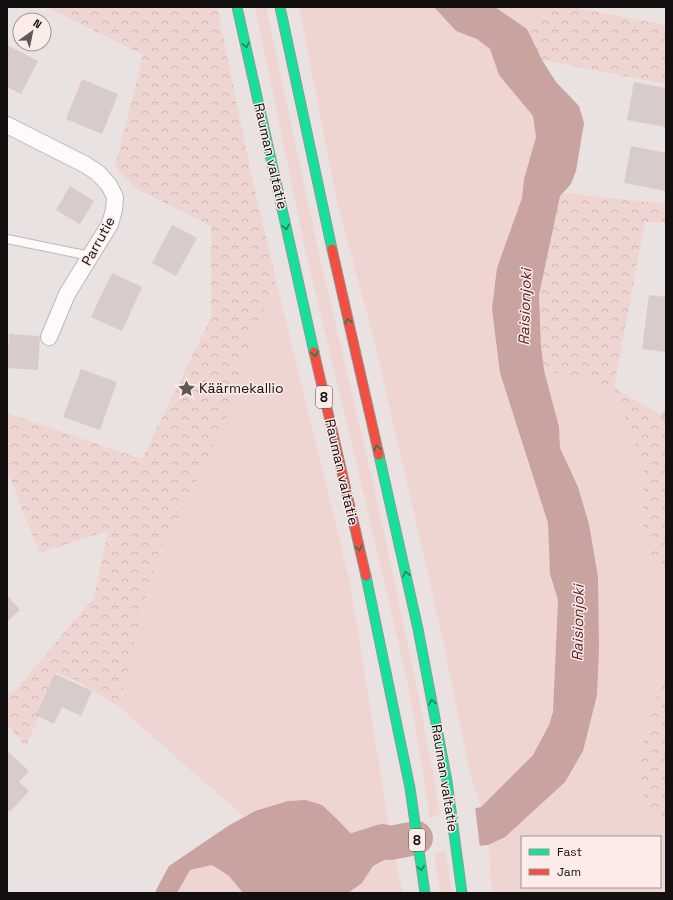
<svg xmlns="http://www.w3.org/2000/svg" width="673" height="900" viewBox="0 0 673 900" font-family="'Space Grotesk',sans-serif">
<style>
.grass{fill:#efd5d2;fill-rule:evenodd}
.forest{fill:url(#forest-crowns)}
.water{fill:#c8a39f}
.pier{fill:#eae2e1}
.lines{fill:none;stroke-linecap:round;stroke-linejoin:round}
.river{stroke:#c8a39f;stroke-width:34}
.building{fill:#d8cbc9}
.lane-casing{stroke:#bdb7b6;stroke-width:10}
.street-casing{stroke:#bdb7b6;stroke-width:18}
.fast-casing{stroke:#8e9b99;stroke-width:11}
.jam-casing{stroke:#8e9b99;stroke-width:11}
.lane{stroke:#fcfbfa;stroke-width:8}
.street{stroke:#fcfbfa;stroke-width:16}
.fast{stroke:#16e098;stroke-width:9}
.jam{stroke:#f24e42;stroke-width:9}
.oneway{stroke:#15825a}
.labels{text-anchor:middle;stroke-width:3;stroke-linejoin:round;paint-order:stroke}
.shield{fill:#fbecea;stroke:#595150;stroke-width:1}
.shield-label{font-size:13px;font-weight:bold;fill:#130f0e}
.street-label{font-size:14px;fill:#130f0e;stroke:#fbecea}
.poi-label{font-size:14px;fill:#130f0e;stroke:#fbecea;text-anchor:start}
.water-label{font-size:15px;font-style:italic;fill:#5f211e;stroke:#fbecea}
</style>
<defs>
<pattern id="forest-crowns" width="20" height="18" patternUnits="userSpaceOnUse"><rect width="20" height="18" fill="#efd5d2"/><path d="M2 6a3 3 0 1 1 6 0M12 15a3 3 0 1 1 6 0" fill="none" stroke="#ccb6b3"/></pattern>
</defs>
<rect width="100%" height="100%" fill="#eae2e1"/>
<g class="grass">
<polygon points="255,7 266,7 320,258 375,491 417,688 435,783 452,893 440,893 425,785 409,689 363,491 307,258"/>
<polygon points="299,7 434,7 456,31 477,39 490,49 499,75 533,116 536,137 524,179 500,373 548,522 550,574 558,600 553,712 549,725 533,755 481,807 471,778 440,627 416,522 374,340 337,202"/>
<polygon points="495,7 560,7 527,29"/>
<polygon points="276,280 350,583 390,832 381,840 365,848 336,818 322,805 306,800 288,801 255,811 244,817 119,707 134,644 157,556 190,495 216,439 239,393 241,365"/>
<path d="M544 370 614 388 644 465 643 525 651 559 666 568V668L644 739 636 780 650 808 666 823V893H492L488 845 505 837 599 647 598 576 589 524 578 487 560 448 559 427ZM522 837H660V887H522Z"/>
<polygon points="394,855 403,893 348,893 362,883 373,866"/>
<polygon points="212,865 229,876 243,893 177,893 190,870"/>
</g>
<g class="forest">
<polygon points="47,7 217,7 250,168 276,280 241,365 239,393 216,439 190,495 157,556 134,644 119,707 77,681 56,673 26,747 7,724 7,693 14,692 94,597 108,531 39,553 9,475 7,476 7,413 142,459 211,317 211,226 135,188 115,167 143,55"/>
<polygon points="560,7 572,7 666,25 666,84 542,60 527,29"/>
<polygon points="563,193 666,204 666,222 645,222 614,388 666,418 666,568 651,559 643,525 644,465 614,388 544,370 541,347 539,295 560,196"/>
<polygon points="666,668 666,823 650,808 636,780 644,739"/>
</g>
<polygon class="water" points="434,7 495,7 527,29 542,60 556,82 579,106 584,123 576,171 571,184 560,196 539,295 541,347 544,370 559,427 560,448 578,487 589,524 598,577 599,647 597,695 583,751 565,782 505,837 488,845 394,855 373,866 362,883 348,893 308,892 304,893 243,893 229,876 212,865 190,870 177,893 156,893 156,890 169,866 228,826 255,811 288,801 306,800 322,805 336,818 365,848 381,840 390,832 407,824 481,807 533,755 549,725 553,712 558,600 550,574 548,523 500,373 492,309 497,268 522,198 524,179 536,137 533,116 499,75 490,49 477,39 456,31"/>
<polygon class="pier" points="475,807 480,848 395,857 390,830 406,822"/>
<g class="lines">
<polyline class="river" points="322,857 346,860 358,849 383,841 390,843 416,838"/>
</g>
<g class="building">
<polygon points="7,45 38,61 21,94 7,87"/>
<polygon points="82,79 118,94 102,134 66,119"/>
<polygon points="634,82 666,88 666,127 627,120"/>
<polygon points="631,146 666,153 666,191 624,183"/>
<polygon points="70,186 94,201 80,224 56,210"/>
<polygon points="172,225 197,238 176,276 152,263"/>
<polygon points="112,273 142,287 122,331 91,317"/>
<polygon points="649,295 666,297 666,352 642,349"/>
<polygon points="9,334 40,336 38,370 7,368"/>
<polygon points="81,369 117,382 100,430 63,417"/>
<polygon points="666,408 666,422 660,418"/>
<polygon points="7,595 20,610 7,622"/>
<polygon points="55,674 92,691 81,716 62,707 54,724 36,715"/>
<polygon points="9,752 29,771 19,782 29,791 10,812 7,809 7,755"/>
</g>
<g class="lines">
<defs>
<polyline id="lane" points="7,239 90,256"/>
<polyline id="street" points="7,125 86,165 98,173 109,185 115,197 114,210 110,224 67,294 49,337"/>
<g id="fast">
<polyline points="237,7 314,352"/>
<polyline points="280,7 332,249"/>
<polyline points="379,455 418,629 447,781 462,893"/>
<polyline points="366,576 410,788 425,893"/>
</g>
<g id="jam">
<polyline points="332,249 379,455"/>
<polyline points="314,352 366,576"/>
</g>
</defs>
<use href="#lane" class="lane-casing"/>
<use href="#street" class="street-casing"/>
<use href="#fast" class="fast-casing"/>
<use href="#jam" class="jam-casing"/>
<use href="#lane" class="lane"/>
<use href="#street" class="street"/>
<use href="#fast" class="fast"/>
<use href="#jam" class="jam"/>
</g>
<defs><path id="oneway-chevron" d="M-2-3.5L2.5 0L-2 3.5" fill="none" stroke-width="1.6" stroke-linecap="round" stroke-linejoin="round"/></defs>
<g class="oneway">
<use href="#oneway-chevron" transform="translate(246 45) rotate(77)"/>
<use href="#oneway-chevron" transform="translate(286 227) rotate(77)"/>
<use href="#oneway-chevron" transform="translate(348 321) rotate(-103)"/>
<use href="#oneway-chevron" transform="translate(315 354) rotate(77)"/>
<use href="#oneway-chevron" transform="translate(377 448) rotate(-103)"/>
<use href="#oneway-chevron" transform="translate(359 548) rotate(77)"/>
<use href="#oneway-chevron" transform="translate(406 574) rotate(-103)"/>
<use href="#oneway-chevron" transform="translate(432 702) rotate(-101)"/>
<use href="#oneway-chevron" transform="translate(421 868) rotate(82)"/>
</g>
<defs>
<symbol id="sight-bare" viewBox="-9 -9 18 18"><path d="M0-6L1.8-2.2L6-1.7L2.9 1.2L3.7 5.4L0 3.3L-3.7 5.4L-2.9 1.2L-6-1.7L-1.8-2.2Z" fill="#5e5958" stroke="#fbecea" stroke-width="2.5" paint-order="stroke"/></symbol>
</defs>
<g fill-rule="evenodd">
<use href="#sight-bare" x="174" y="376" width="25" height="25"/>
</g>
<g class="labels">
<g class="shield">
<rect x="316" y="386" width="16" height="22" rx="3"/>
<rect x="409" y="829" width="16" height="22" rx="3"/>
</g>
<g class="shield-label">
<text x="324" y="402">8</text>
<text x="417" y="845">8</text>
</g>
<g class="street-label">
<text transform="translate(271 156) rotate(77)" y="5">Rauman valtatie</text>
<text transform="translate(98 241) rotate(-61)" y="5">Parrutie</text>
<text transform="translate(342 472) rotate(77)" y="5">Rauman valtatie</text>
<text transform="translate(445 778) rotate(81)" y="5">Rauman valtatie</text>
</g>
<g class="poi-label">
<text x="199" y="393">Käärmekallio</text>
</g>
<g class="water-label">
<text transform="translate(525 307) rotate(-88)" y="5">Raisionjoki</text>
<text transform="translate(578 623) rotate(-89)" y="5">Raisionjoki</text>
</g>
</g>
<rect width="673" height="900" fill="none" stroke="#130f0e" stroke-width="16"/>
<rect x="521" y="836" width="140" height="52" fill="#fbecea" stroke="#9e9492"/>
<rect x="529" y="849" width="20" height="6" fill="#16e098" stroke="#9e9492"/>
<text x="557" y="856" font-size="12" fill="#130f0e">Fast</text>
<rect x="529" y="869" width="20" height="6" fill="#f24e42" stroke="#9e9492"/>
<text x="557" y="876" font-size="12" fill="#130f0e">Jam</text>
<g transform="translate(32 32) rotate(33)"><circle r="19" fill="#fbecea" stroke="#9e9492"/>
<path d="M0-3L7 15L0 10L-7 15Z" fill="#5e5958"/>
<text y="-6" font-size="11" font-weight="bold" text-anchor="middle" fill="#130f0e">N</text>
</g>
</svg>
